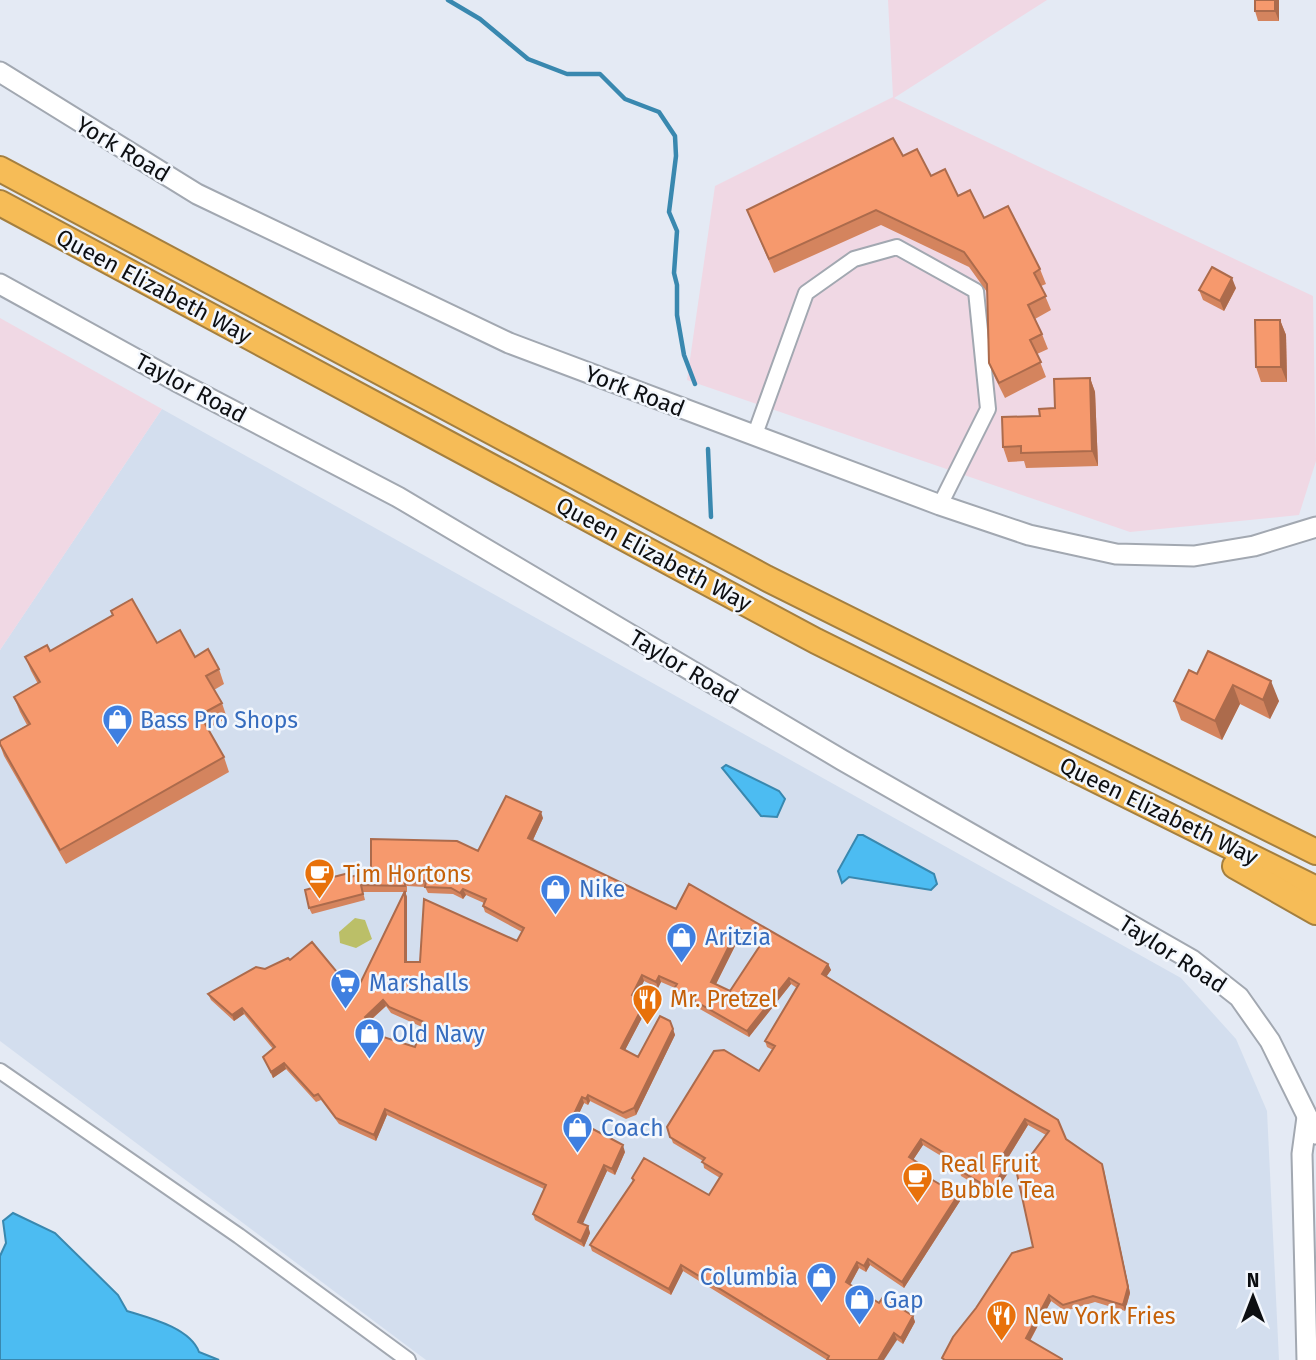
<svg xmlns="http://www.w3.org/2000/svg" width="1316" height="1360" viewBox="0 0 1316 1360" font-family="'Fira Sans',sans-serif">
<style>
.built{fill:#d3deee}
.industrial{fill:#f0d8e4}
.green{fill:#bbbf68}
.water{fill:#4cbcf2;stroke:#3988af;stroke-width:2}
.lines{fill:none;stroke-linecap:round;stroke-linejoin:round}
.stream{stroke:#3988af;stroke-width:4.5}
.minor-casing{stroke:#a2a8b1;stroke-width:18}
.secondary-casing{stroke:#a2a8b1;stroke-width:23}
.motorway-casing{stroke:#a47f3f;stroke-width:28}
.minor{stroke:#fff;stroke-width:14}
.secondary{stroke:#fff;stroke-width:19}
.motorway{stroke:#f6bc57;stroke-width:24}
.wall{fill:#d4845e;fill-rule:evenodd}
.shaded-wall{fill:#ac6b4c}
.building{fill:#f6996d;stroke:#ac6b4c;stroke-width:2;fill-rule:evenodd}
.labels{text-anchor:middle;stroke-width:5;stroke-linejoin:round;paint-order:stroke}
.street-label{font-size:23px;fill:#0d0f12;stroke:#f3f7fd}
.shop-label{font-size:23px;fill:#366cbe;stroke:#f3f7fd;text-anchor:start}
.food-label{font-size:23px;fill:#c56008;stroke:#f3f7fd;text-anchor:start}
</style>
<rect width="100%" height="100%" fill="#e4eaf4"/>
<polygon class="built" points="162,409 1181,978 1236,1039 1267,1111 1279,1360 426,1360 0,1041 0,650"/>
<g class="industrial">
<polygon points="888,0 1047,0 894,98 1313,296 1316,461 1299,515 1130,532 687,380 715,186 893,97"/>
<polygon points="0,318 162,409 0,650"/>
</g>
<polygon class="green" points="355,918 365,920 372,939 356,948 340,943 339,932"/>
<g class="water">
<polygon points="726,765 779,791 785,799 777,817 761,816 722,768"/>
<polygon points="858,835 863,835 934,874 937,884 931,890 849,877 842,883 838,871"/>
<path d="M13 1213 55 1233 118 1295 127 1311C150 1318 190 1328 199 1352L219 1360H0V1256L6 1243 3 1221Z"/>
</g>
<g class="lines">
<g class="stream">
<polyline points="448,0 480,19 528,59 567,74 600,74 625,99 659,112 675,136 676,156 669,212 677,231 674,273 677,285 677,315 684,355 695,384"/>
<polyline points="708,449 711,517"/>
</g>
<defs>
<g id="minor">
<polyline points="754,437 806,293 854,259 897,247 976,291 988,409 940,505"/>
<polyline points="0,1071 239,1236 408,1360"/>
</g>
<g id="secondary">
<polyline points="0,72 197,194 509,343 940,505 1029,535 1116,554 1194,556 1254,546 1316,527"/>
<polyline points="0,284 176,381 398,497 842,760 1192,960 1239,997 1270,1041 1316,1134"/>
<polyline points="1307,1117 1302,1154 1307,1360"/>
</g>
<g id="motorway">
<polyline points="0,169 766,578 1316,852"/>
<polyline points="0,203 816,641 1316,889"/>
<polyline points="1235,866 1316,912"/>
</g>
</defs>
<use href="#minor" class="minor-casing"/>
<use href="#secondary" class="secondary-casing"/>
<use href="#motorway" class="motorway-casing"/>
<use href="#minor" class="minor"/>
<use href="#secondary" class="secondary"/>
<use href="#motorway" class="motorway"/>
</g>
<g class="wall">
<polygon points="1279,0 1279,21 1258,21 1255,11"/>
<polygon points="903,156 958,196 1040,269 1046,284 1041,286 1051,310 1035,319 1042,334 1048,349 1037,354 1046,377 1005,398 995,378 989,363 987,292 969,267 881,225 774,273 747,210"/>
<polygon points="1236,288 1224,311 1203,300 1199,290"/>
<polygon points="1280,320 1286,335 1287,382 1261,382 1256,367"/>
<polygon points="1090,378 1095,392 1098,466 1026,468 1024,461 1008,462 1003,447 1040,416 1055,408"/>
<polygon points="111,611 157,643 195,657 219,669 224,684 214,690 222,703 227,718 207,729 224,757 229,772 66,864 4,756 0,745 0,741 27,725 20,712 14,697 38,684 31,671 25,657 50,651 113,616"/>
<polygon points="1208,651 1279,701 1270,719 1240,704 1222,740 1181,720 1174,701 1197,674"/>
<path d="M543 818 533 840 676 909 689 884 828 964 831 970 826 977 1066 1139 1104 1170 1130 1293 1125 1311 1095 1302 1065 1311 1051 1301 1030 1341 1063 1360H943L942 1358 1033 1247 1046 1135 1028 1125 1003 1166 1006 1167 1008 1173 993 1195 961 1176 959 1170 961 1168 923 1145 913 1160 923 1166 926 1172 924 1175 960 1201 904 1288 870 1265 866 1272 859 1268 850 1285 879 1303 913 1316 915 1322 903 1344 897 1340 827 1360 683 1271 671 1295 592 1251 590 1245 633 1182 632 1178 709 1195 720 1178 704 1168 703 1161 673 1143 667 1127 759 1071 773 1050 767 1047 765 1041 797 988 791 984 749 1037 677 996 675 988 661 982 658 988 644 981 636 997 639 1004 638 1006 644 1014 625 1050 638 1057 670 1021 675 1035 636 1115 626 1119 590 1101 588 1105 584 1103 576 1120 625 1152 615 1175 607 1171 582 1224 588 1226 590 1233 584 1247 535 1220 533 1214 544 1189 387 1115 376 1141 339 1124 321 1100 316 1102 286 1069 273 1078 263 1057 273 1049 244 1014 234 1021 211 1000 208 994 265 969 290 960 355 994 404 892H363L365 900 312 914 309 908 350 877 478 851ZM407 886 425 887 428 893 453 894 463 899 466 895 484 903 483 906 485 912 522 932 517 941 420 962H407V897L405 892H407ZM741 934 761 945 730 991 716 984ZM386 1006 391 1013 422 1027 415 1047 380 1036 369 1022Z"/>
</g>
<g class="shaded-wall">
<polygon points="1275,0 1279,0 1279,21 1275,11"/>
<polygon points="1232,278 1236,288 1224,311 1220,301"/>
<polygon points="1280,320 1286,335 1287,382 1281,367"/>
<polygon points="1090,378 1095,392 1098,466 1092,451"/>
<polygon points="1271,681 1279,701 1270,719 1263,700"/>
<polygon points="1233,685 1240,704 1222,740 1215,721"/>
<polygon points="541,812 543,818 531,844 528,838"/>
<polygon points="463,889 466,895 463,899 460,893"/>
<polygon points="405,891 407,897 407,968 405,962"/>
<polygon points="738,928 741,934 714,988 711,982"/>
<polygon points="828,964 831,970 824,980 822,974"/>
<polygon points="642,975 644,981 634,1001 632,995"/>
<polygon points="659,976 661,982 658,988 656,982"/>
<polygon points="789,978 791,984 749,1037 747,1031"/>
<polygon points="383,1000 386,1006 367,1023 365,1017"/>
<polygon points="242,1008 244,1014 234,1021 232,1015"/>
<polygon points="642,1008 644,1014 623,1054 621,1048"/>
<polygon points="673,1029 675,1035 636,1115 634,1108"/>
<polygon points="284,1063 286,1069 273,1078 271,1072"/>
<polygon points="588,1095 590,1101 588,1105 586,1099"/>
<polygon points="582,1097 584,1103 574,1124 572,1118"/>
<polygon points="385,1109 387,1115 376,1141 374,1135"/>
<polygon points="1025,1119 1028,1125 1001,1169 998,1163"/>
<polygon points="921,1139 923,1145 911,1163 909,1157"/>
<polygon points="623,1145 625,1152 615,1175 612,1169"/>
<polygon points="1102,1164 1130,1293 1125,1311 1123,1305"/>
<polygon points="604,1165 607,1171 581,1228 578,1222"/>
<polygon points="923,1166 926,1172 921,1178 919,1172"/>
<polygon points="1006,1167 1008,1173 993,1195 991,1189"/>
<polygon points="958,1195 960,1201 904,1288 902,1282"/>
<polygon points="588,1226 590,1233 584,1247 581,1241"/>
<polygon points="868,1259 870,1265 866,1272 864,1266"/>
<polygon points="857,1262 859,1268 848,1288 846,1282"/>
<polygon points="681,1265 683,1271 671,1295 669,1289"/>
<polygon points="1049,1295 1051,1301 1028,1344 1026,1338"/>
<polygon points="913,1316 915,1322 903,1344 901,1338"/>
<polygon points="894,1333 897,1340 884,1360 878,1360"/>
</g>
<g class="building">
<rect x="1255" y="0" width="20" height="11"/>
<polygon points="893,138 903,156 917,149 931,176 945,169 958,196 970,190 984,218 1008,206 1040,269 1034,273 1046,296 1028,305 1042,334 1030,340 1041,362 999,383 989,363 987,284 964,252 876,210 769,259 747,210"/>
<polygon points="1212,267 1232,278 1220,301 1199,290"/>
<polygon points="1255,320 1280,320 1281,367 1256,367"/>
<polygon points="1090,378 1092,451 1021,453 1021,446 1003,447 1002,417 1040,416 1039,409 1055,408 1054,379"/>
<polygon points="132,599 157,643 180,630 195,657 208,649 219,669 206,676 222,703 200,715 224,757 60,850 0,744 0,741 30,724 14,697 40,682 25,657 47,645 50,651 113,615 111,611"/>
<polygon points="1208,651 1271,681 1263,700 1233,685 1215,721 1174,701 1189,670 1197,674"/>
<path d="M506 796 541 812 528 838 676 909 689 884 828 964 822 974 1058 1120 1066 1139 1102 1164 1128 1287 1123 1305 1093 1296 1063 1305 1049 1295 1026 1338 1062 1359V1360H945L942 1358 953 1337 976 1308 1012 1253 1033 1247 1017 1174 1049 1131 1025 1119 998 1163 1006 1167 991 1189 959 1170 964 1165 921 1139 909 1157 923 1166 919 1172 958 1195 902 1282 868 1259 864 1266 857 1262 846 1282 879 1303 883 1297 913 1316 901 1338 894 1333 878 1360H827L829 1356 681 1265 669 1289 590 1245 634 1180 632 1178 644 1158 709 1195 722 1174 702 1162 705 1158 670 1137 667 1127 714 1051 724 1050 759 1071 775 1046 765 1041 799 984 789 978 747 1031 674 989 677 984 659 976 656 982 642 975 632 995 637 998 634 1004 642 1008 621 1048 638 1057 660 1016 670 1021 673 1029 634 1108 623 1113 588 1095 586 1099 582 1097 572 1118 623 1145 612 1169 604 1165 578 1222 588 1226 581 1241 533 1214 546 1185 385 1109 374 1135 336 1118 318 1094 314 1096 284 1063 271 1072 263 1057 275 1047 242 1008 232 1015 208 994 256 967 265 969 288 958 290 960 312 942 355 994 405 891V962H420L424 899 517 941 524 928 483 906 486 899 463 889 460 893 451 888 425 887 426 881 405 880V886L361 885 363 894 309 908 305 890 316 887 314 882 349 873 350 877 371 872V839L457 841 478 851ZM738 928 763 941 730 991 711 982ZM383 1000 389 1007 424 1022 415 1047 380 1036 365 1017Z"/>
</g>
<defs>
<symbol id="shop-pin" viewBox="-11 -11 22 30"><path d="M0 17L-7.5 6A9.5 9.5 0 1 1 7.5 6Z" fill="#3f7fe0" stroke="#f3f7fd"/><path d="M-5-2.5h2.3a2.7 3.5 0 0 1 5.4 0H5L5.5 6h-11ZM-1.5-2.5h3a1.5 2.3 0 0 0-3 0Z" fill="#fff"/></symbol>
<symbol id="cafe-pin" viewBox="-11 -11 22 30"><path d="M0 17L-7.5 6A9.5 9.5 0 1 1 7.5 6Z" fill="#e8710a" stroke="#f3f7fd"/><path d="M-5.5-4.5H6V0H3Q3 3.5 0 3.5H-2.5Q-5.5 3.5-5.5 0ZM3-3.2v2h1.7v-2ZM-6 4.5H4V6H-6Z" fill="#fff"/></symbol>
<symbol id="supermarket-pin" viewBox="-11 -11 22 30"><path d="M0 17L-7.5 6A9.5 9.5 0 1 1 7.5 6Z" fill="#3f7fe0" stroke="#f3f7fd"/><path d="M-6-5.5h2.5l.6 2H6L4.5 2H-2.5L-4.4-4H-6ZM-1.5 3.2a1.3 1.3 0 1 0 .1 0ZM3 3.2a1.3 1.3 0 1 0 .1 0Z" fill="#fff"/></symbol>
<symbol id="restaurant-pin" viewBox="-11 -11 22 30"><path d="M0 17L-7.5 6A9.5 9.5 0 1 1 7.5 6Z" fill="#e8710a" stroke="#f3f7fd"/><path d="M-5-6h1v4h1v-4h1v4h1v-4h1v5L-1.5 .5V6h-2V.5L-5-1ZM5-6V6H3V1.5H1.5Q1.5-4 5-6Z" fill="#fff"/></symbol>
</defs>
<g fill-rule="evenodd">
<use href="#shop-pin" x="100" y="702" width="35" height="47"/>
<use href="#cafe-pin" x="302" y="856" width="35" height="47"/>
<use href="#shop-pin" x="538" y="872" width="35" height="47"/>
<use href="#shop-pin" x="664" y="920" width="35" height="47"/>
<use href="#supermarket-pin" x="328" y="966" width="35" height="47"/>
<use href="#restaurant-pin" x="630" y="982" width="35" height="47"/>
<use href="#shop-pin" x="352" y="1016" width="35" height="47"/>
<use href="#shop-pin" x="560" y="1110" width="35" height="47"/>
<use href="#cafe-pin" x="900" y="1160" width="35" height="47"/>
<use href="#shop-pin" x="804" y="1260" width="35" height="47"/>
<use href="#shop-pin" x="842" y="1282" width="35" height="47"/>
<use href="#restaurant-pin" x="984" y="1298" width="35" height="47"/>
</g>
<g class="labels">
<g class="street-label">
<text transform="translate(123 149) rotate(31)" y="8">York Road</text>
<text transform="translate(154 286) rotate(28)" y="8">Queen Elizabeth Way</text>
<text transform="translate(191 388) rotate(28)" y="8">Taylor Road</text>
<text transform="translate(635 391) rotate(21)" y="8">York Road</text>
<text transform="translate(654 554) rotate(28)" y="8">Queen Elizabeth Way</text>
<text transform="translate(684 667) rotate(31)" y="8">Taylor Road</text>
<text transform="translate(1159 811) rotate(26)" y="8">Queen Elizabeth Way</text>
<text transform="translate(1173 954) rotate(33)" y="8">Taylor Road</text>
</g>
<g class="shop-label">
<text x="140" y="728">Bass Pro Shops</text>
<text x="579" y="897">Nike</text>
<text x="705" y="945">Aritzia</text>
<text x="369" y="991">Marshalls</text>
<text x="392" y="1042">Old Navy</text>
<text x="601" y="1136">Coach</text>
<text x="798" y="1285" text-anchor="end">Columbia</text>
<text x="883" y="1308">Gap</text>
</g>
<g class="food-label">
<text x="343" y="882">Tim Hortons</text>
<text x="670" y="1007">Mr. Pretzel</text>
<text x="940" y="1172">Real Fruit<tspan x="940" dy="26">Bubble Tea</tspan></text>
<text x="1024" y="1324">New York Fries</text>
</g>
</g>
<g transform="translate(1253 1297)" stroke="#f3f7fd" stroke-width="5" paint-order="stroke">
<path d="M0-5L12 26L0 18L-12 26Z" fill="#0d0f12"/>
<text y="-10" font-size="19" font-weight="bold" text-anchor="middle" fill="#0d0f12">N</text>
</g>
</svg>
